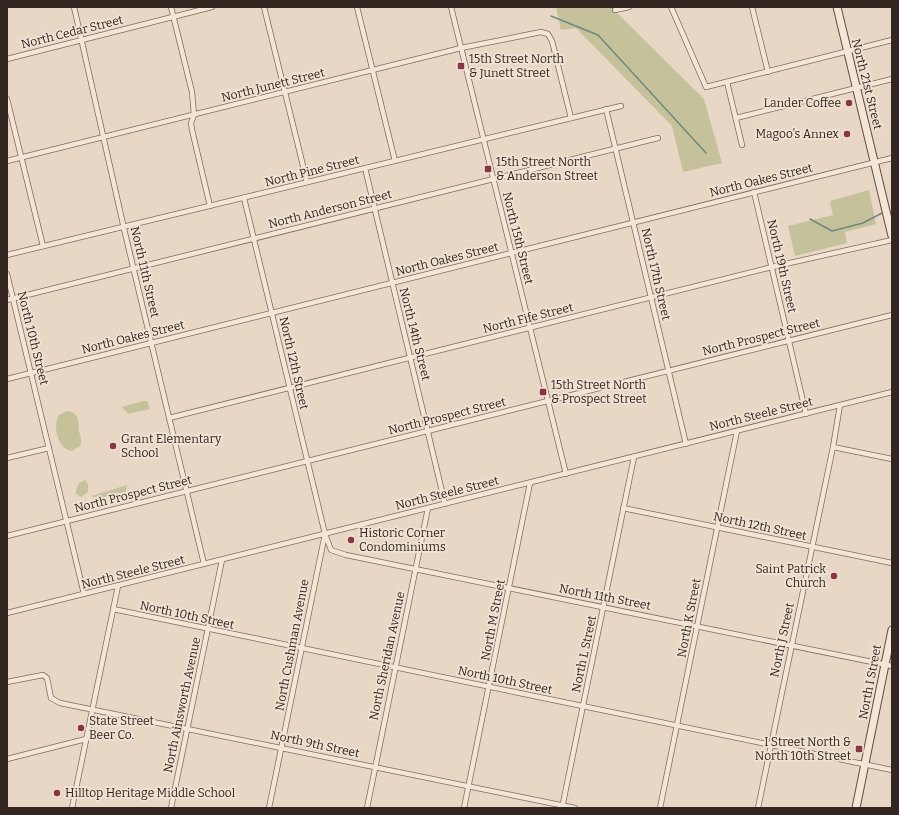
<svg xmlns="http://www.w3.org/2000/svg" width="899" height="815" viewBox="0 0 899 815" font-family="Bitter,serif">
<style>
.green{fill:#c5c29b}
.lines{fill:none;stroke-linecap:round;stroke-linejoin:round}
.stream{stroke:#6e897d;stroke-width:1.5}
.minor-casing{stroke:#816a5d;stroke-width:6}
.secondary-casing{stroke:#624b41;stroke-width:9}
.minor{stroke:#f4e6d7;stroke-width:4.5}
.secondary{stroke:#f4e6d7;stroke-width:7}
.poi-dot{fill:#883545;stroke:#f0e3d4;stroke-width:1.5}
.labels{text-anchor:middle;stroke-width:3.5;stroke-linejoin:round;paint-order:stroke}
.street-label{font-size:12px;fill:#33251f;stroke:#f0e3d4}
.poi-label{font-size:12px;fill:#33251f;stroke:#f0e3d4;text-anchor:start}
</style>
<rect width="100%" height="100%" fill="#e8d7c5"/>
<g class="green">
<polygon points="556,7 611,7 704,99 722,163 683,172 672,126 576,28 561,30"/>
<polygon points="869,190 876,224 845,232 847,243 795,256 788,226 833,215 830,201"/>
<polygon points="143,401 147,401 150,409 128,414 122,407"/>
<path d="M67 411C80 413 78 421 79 431 80 437 83 440 80 446L72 451C58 450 52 425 59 415Z"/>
<polygon points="85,480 88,484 88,492 81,497 76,494 76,490 79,483"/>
<path d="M127 485 126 492C121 494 117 492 113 494 104 497 101 500 91 496Z"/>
</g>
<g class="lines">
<g class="stream">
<polyline points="551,16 598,35 706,153"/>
<polyline points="810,219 832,231 863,223 884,212"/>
</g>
<defs>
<g id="minor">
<polyline points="74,7 125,233 204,564"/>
<polyline points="171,7 192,92 194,115 191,123 192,130 210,206"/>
<polyline points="264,7 307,182"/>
<polyline points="357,7 395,161"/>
<polyline points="451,7 566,474"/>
<polyline points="671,7 706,87 892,40"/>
<polyline points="752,7 768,72"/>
<polyline points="615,10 629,7"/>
<polyline points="7,59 212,7"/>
<polyline points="727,82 742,145"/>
<polyline points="7,99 43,246"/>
<polyline points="606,109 686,444"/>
<polyline points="736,118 892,79"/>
<polyline points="7,161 461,48 541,32 548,34 552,41 571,118"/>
<polyline points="365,168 445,504"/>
<polyline points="754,192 806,414"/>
<polyline points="244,198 325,534 331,550 346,555 892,666"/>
<polyline points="7,255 621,106"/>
<polyline points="7,274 84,594"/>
<polyline points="7,300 658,138"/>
<polyline points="7,379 892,158"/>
<polyline points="169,418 772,267 892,240"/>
<polyline points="833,447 892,459"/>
<polyline points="7,458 49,448"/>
<polyline points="623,508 892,563"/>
<polyline points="7,536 892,315"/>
<polyline points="113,609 892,770"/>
<polyline points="7,613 892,392"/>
<polyline points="7,682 43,675 47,678 51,698 60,703 575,808"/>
<polyline points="7,759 86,739"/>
<polyline points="72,808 118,586"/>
<polyline points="171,808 222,560"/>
<polyline points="269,808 325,534"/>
<polyline points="367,808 428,508"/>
<polyline points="464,808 530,483"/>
<polyline points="562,808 634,457"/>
<polyline points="660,808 737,431"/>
<polyline points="758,808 833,447 840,405"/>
</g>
<g id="secondary">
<polyline points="837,7 892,236"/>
<polyline points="856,808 892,630"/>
</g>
</defs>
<use href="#minor" class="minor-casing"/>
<use href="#secondary" class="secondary-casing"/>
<use href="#minor" class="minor"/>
<use href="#secondary" class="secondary"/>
</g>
<g class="poi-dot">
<rect x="457" y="62" width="8" height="8" rx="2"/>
<circle cx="849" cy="103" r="4"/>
<circle cx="847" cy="134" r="4"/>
<rect x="484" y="165" width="8" height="8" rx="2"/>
<rect x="539" y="388" width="8" height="8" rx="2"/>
<circle cx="113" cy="446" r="4"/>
<circle cx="351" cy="540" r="4"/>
<circle cx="834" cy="576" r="4"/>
<circle cx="81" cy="728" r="4"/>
<rect x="855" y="745" width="8" height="8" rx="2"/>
<circle cx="57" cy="793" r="4"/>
</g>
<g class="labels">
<g class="street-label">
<text transform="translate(72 32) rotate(-14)" y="4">North Cedar Street</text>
<text transform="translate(867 84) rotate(76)" y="4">North 21st Street</text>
<text transform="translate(273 85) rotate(-14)" y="4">North Junett Street</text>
<text transform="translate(312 171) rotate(-14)" y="4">North Pine Street</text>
<text transform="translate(761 180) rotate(-14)" y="4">North Oakes Street</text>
<text transform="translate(330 209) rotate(-14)" y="4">North Anderson Street</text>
<text transform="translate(518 238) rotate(76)" y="4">North 15th Street</text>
<text transform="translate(447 259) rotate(-14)" y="4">North Oakes Street</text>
<text transform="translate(782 266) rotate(77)" y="4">North 19th Street</text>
<text transform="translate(145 272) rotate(77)" y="4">North 11th Street</text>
<text transform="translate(656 274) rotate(77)" y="4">North 17th Street</text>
<text transform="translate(528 318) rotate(-14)" y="4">North Fife Street</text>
<text transform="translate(415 334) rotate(76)" y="4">North 14th Street</text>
<text transform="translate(133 337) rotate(-14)" y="4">North Oakes Street</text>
<text transform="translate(761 337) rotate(-14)" y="4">North Prospect Street</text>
<text transform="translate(33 338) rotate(76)" y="4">North 10th Street</text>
<text transform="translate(294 363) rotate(77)" y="4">North 12th Street</text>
<text transform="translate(761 414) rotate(-14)" y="4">North Steele Street</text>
<text transform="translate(447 416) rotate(-14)" y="4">North Prospect Street</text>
<text transform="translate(447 493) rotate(-14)" y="4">North Steele Street</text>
<text transform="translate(133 494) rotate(-14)" y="4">North Prospect Street</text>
<text transform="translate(760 526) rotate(12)" y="4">North 12th Street</text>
<text transform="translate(133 572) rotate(-14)" y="4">North Steele Street</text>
<text transform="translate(605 597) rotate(11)" y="4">North 11th Street</text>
<text transform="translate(187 615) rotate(12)" y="4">North 10th Street</text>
<text transform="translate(689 618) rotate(-79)" y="4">North K Street</text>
<text transform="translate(493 620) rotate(-79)" y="4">North M Street</text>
<text transform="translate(782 640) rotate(-78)" y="4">North J Street</text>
<text transform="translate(292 645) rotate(-79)" y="4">North Cushman Avenue</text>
<text transform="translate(584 654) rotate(-78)" y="4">North L Street</text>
<text transform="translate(387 656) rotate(-78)" y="4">North Sheridan Avenue</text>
<text transform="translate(505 680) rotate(12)" y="4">North 10th Street</text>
<text transform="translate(870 682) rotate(-79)" y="4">North I Street</text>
<text transform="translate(182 705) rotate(-78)" y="4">North Ainsworth Avenue</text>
<text transform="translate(315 744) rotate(12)" y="4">North 9th Street</text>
</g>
<g class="poi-label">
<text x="469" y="63">15th Street North<tspan x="469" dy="14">&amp; Junett Street</tspan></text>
<text x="841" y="107" text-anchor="end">Lander Coffee</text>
<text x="839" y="138" text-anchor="end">Magoo's Annex</text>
<text x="496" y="166">15th Street North<tspan x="496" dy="14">&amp; Anderson Street</tspan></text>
<text x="551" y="389">15th Street North<tspan x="551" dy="14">&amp; Prospect Street</tspan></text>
<text x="121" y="443">Grant Elementary<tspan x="121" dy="14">School</tspan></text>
<text x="359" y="537">Historic Corner<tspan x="359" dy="14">Condominiums</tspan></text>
<text x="826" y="573" text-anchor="end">Saint Patrick<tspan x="826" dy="14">Church</tspan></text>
<text x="89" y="725">State Street<tspan x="89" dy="14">Beer Co.</tspan></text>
<text x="851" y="746" text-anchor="end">I Street North &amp;<tspan x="851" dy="14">North 10th Street</tspan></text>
<text x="65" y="797">Hilltop Heritage Middle School</text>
</g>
</g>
<rect width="899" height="815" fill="none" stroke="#33251f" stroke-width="16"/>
</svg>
